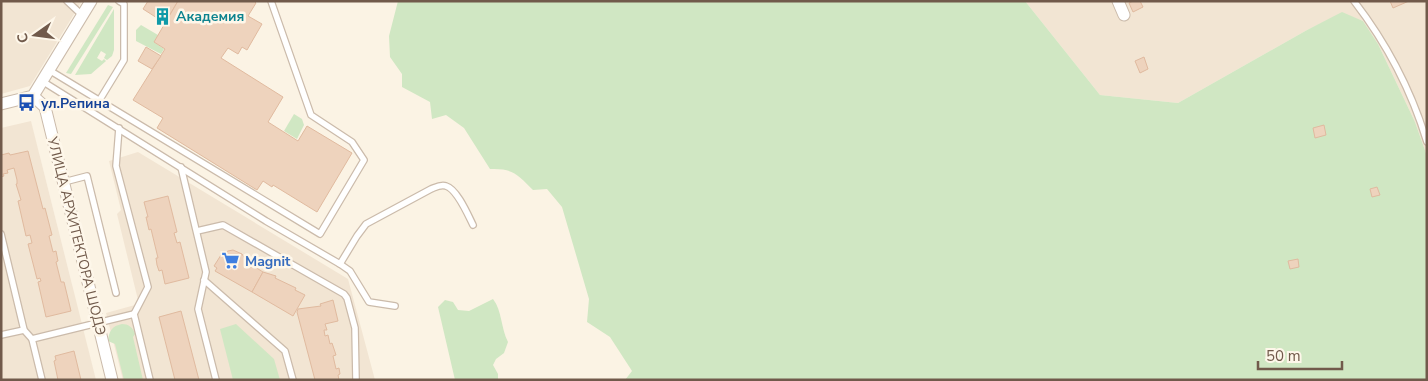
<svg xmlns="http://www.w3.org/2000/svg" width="1428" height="381" viewBox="0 0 1428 381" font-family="'Nunito Sans',sans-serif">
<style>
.residential{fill:#f2e5d3}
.green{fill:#d0e7c3}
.building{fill:#eed3bd;stroke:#e0ba9f}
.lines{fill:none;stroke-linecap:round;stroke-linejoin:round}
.lane-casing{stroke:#cbbbab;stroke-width:8}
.street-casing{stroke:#cbbbab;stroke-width:13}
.lane{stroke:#fff;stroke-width:5.5}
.street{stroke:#fff;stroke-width:11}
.labels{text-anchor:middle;stroke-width:5;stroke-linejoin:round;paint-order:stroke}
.culture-label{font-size:14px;font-weight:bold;fill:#0d838f;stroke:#fef7ea;text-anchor:start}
.transit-label{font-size:14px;font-weight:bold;fill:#164399;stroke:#fef7ea;text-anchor:start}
.street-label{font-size:14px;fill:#715a4b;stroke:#fef7ea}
.shop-label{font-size:14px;font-weight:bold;fill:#366cbe;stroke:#fef7ea;text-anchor:start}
</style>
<rect width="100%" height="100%" fill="#fbf3e4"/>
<g class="residential">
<polygon points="1,1 82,1 30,86 1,94"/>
<polygon points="1025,1 1427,1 1427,156 1415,122 1378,44 1363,21 1342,13 1307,30 1178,103 1100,95"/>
<polygon points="31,121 96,380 1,380 1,128"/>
<polygon points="138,152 348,279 375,380 123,380 106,313 135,305 138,300 117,214 121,210 109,161"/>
</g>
<g class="green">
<path d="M398 1H1025L1100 95 1178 103 1307 30 1342 12 1363 21 1378 44 1415 122 1427 156V380H625L632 371 610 337 587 322 589 299 562 207 547 189 533 190C518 175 513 168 490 169L464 128 446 115 432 119 430 102 402 87V74L390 57 389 36Z"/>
<polygon points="108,5 113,7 71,74 66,73"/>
<polygon points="114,9 114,50 112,56 107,60 104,58 106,54 101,51 97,58 102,61 104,59 106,61 91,74 75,75"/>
<polygon points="141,25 158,35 154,42 164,49 161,54 136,41 136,30"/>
<polygon points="294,114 302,119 304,125 297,139 284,131"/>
<path d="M493 299C502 310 501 329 508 342L504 353 496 359 493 365 498 374V380H455L438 307 445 300 453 302 458 310 469 311Z"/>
<path d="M122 324C128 324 133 327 135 334L133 337 143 380H124L115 344 108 341C109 331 112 326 122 324Z"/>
<polygon points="236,324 274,359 280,380 233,380 220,329"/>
</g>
<g class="building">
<polygon points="148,1 178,1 165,23 143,9"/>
<polygon points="178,1 254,1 256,3 248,16 262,24 247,50 242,47 238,54 228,48 221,58 283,97 268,122 298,141 307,126 352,153 317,212 273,185 272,187 263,181 257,190 157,128 163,118 133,100 165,49 154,42"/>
<polygon points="1133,1 1140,1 1143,7 1133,12 1129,3"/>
<polygon points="1390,1 1409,1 1393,8"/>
<polygon points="146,47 161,56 152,69 138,61"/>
<polygon points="1144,57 1148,69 1140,73 1135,61"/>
<polygon points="1324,125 1326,135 1315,138 1313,128"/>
<polygon points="28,151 43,209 45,208 52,235 49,236 53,252 56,251 58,261 56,262 61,282 64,282 71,311 46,317 38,282 41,281 40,278 37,279 28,244 32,243 30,235 26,236 18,201 21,200 16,184 17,184 17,180 14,168 7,170 8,173 3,174 4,176 1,177 1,155 9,153 10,155"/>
<polygon points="1377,187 1380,195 1372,197 1370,189"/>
<polygon points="168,196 177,232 174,233 177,243 180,242 189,278 165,284 162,270 159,271 157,265 156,258 158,258 151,229 149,230 146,217 148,217 144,202"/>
<polygon points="233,250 242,254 247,262 263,272 252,292 215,271 217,268 214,266 221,255 228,251"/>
<polygon points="1298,259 1299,267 1290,269 1288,261"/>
<polygon points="263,272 276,276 275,278 296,288 295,290 305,295 293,316 252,292"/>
<polygon points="333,300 338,321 325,324 327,330 324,330 325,336 328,335 330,344 332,343 336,355 333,356 336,369 339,368 340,374 338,375 339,380 315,380 297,312 298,309 321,306 320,304"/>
<polygon points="181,311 199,380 175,380 159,317"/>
<polygon points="74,351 81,380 58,380 54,361 56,360 55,356"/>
</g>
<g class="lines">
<defs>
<g id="lane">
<polyline points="67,1 82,15"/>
<path d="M1354 1C1388 45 1411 89 1427 142"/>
<polyline points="49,70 320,234 364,160 352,142 311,115 271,1"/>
<polyline points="42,81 266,221 340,264 350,271 369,302 395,306"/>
<polyline points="99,101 124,60 124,4 119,1"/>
<polyline points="119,128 116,166 148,287 134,314"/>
<polyline points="181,167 206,272 198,309 216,380"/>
<polyline points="64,182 87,176 116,293"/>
<polyline points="197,231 223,225 344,294 347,298 355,328 356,380"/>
<polyline points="1,234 24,330 32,339 42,380"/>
<path d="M340 264 357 236 366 224 431 189C436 187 441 184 446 186 457 189 468 215 473 225"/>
<polyline points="204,280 285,351 293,380"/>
<polyline points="1,335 24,330"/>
<polyline points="32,339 134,314 150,380"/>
</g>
<g id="street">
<polyline points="1118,1 1124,15"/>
<polyline points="33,96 45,107 112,380"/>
<polyline points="1,104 33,96 91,1"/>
</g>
</defs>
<use href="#lane" class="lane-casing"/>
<use href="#street" class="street-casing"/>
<use href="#lane" class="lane"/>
<use href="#street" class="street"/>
</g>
<defs>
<symbol id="building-bare" viewBox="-9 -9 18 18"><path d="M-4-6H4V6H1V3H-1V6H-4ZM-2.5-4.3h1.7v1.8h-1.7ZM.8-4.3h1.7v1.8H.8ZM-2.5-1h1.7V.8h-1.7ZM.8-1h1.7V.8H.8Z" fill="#0f9aa8" stroke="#fef7ea" stroke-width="2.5" paint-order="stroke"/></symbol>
<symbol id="bus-bare" viewBox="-9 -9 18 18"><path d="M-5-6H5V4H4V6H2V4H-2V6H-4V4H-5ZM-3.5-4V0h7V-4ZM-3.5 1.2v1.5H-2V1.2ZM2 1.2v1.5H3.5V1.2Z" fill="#1a4fb4" stroke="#fef7ea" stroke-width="2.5" paint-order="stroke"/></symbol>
<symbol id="supermarket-bare" viewBox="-9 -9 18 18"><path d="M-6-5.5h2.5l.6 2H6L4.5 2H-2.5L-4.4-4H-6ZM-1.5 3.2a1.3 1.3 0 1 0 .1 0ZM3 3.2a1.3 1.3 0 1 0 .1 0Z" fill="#3f7fe0" stroke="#fef7ea" stroke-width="2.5" paint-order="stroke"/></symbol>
</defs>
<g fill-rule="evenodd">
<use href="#building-bare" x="150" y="4" width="25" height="25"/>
<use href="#bus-bare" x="14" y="90" width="25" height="25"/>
<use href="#supermarket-bare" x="218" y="248" width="25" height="25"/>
</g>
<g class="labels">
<g class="culture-label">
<text x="176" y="21">Академия</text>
</g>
<g class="transit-label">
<text x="41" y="108">ул.Репина</text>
</g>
<g class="street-label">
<text transform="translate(77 236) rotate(76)" y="5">УЛИЦА АРХИТЕКТОРА ШОДЭ</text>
</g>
<g class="shop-label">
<text x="245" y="266">Magnit</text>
</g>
</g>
<rect width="1428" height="381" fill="none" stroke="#715a4b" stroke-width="5"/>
<g transform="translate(35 35) rotate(256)" stroke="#fef7ea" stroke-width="4" paint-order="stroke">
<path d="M0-4L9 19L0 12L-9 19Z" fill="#715a4b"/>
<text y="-8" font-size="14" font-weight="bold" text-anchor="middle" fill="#715a4b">С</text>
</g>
<path d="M1258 361v8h84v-8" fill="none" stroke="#715a4b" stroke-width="2.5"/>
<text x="1266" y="361" font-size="15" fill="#715a4b" stroke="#fef7ea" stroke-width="4" paint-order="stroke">50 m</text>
</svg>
